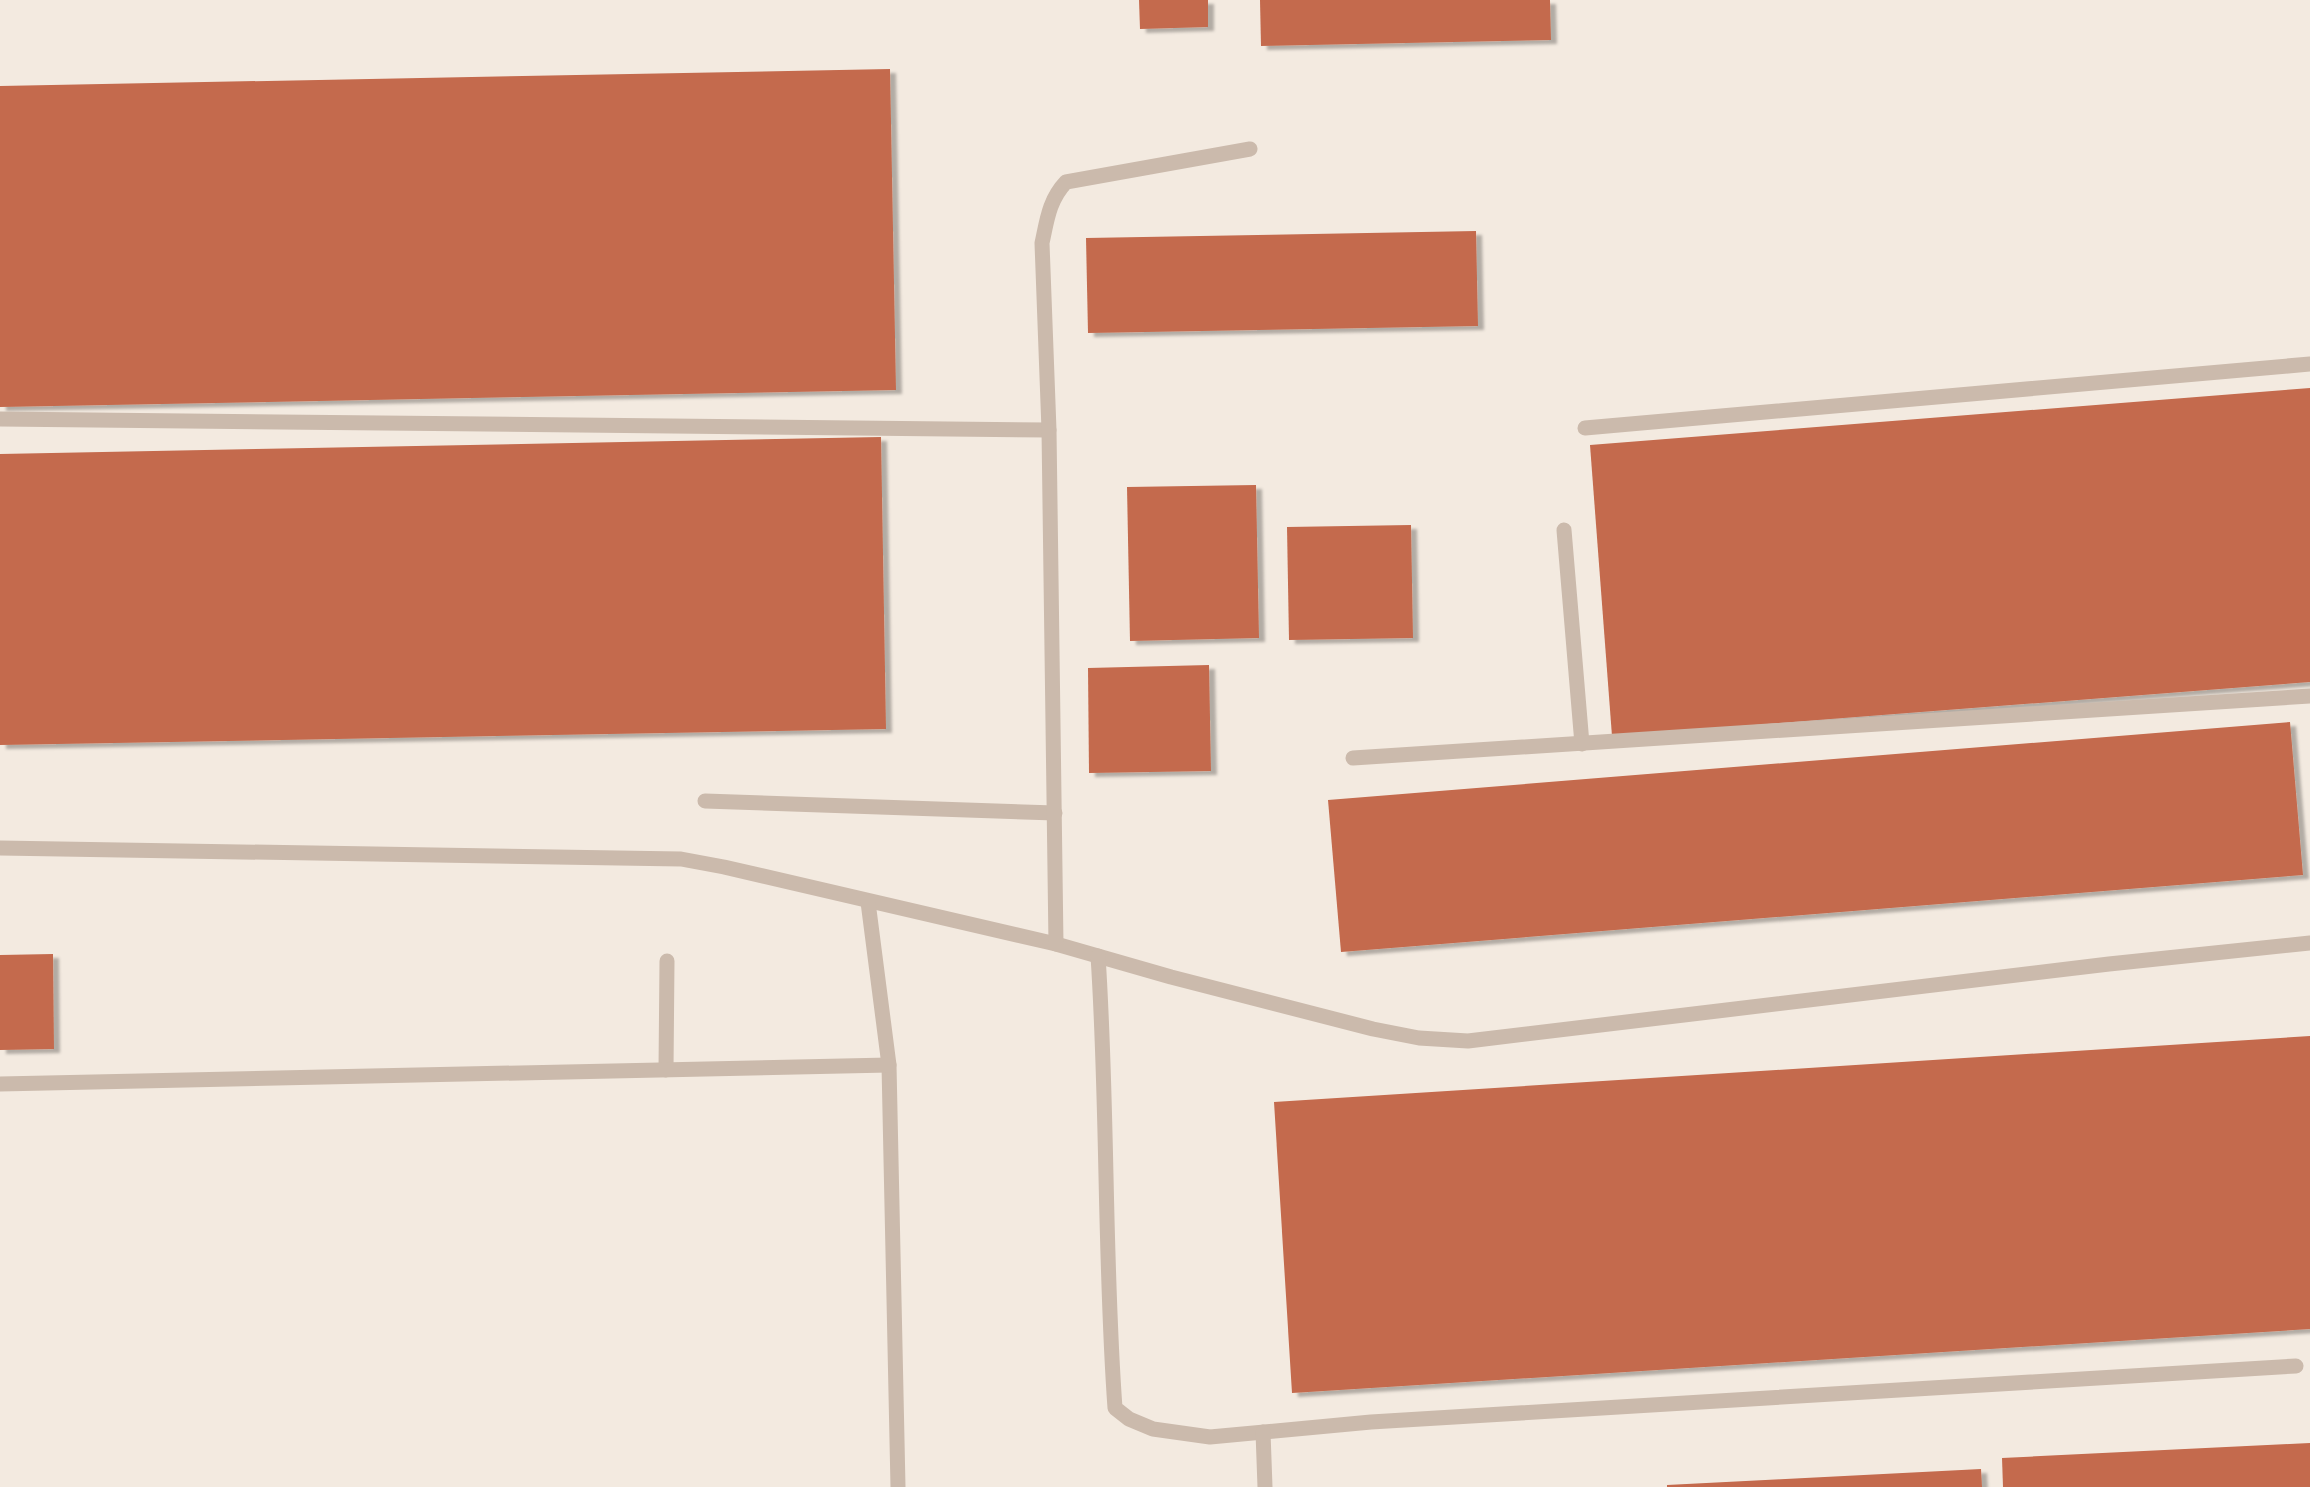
<svg xmlns="http://www.w3.org/2000/svg" width="2310" height="1487" viewBox="0 0 2310 1487" font-family="'Sofia Sans Condensed',sans-serif">
<style>
.building{fill:#c46a4d;filter:url(#shadow)}
.lines{fill:none;stroke-linecap:round;stroke-linejoin:round}
.minor{stroke:#cbbaac;stroke-width:15}
</style>
<defs>
<filter id="shadow"><feDropShadow dx="6" dy="4" stdDeviation="1.5" flood-color="#0004"/></filter>
</defs>
<rect width="100%" height="100%" fill="#f3eae0"/>
<g class="building">
<polygon points="1139,0 1208,0 1208,27 1140,29"/>
<polygon points="1260,0 1550,0 1551,40 1261,46"/>
<polygon points="890,69 896,390 0,407 0,86"/>
<polygon points="1476,231 1478,326 1088,333 1086,238"/>
<polygon points="2310,388 2310,682 1612,736 1590,445"/>
<polygon points="881,437 886,729 0,745 0,454"/>
<polygon points="1256,485 1259,638 1130,641 1127,487"/>
<polygon points="1411,525 1413,638 1289,640 1287,527"/>
<polygon points="1209,665 1211,771 1089,773 1088,668"/>
<polygon points="2290,722 2303,875 1341,952 1328,800"/>
<polygon points="53,954 54,1049 0,1050 0,955"/>
<polygon points="2310,1036 2310,1329 1292,1393 1274,1102"/>
<polygon points="2310,1443 2310,1487 2003,1487 2002,1458"/>
<polygon points="1981,1469 1982,1487 1667,1487 1667,1485"/>
</g>
<g class="lines">
<g class="minor">
<polyline points="0,419 1049,430"/>
<polyline points="1585,428 2310,364"/>
<polyline points="1564,530 1582,744"/>
<polyline points="1353,758 2310,696"/>
<polyline points="705,801 1055,813"/>
<polyline points="0,848 681,859 724,867 1056,944 1171,977 1373,1029 1419,1038 1468,1041 2109,964 2310,943"/>
<polyline points="868,902 889,1065 898,1487"/>
<path d="M1056 944 1049 430 1042 243C1047 220 1049 200 1066 182L1250 149"/>
<path d="M1098 956C1108 1107 1104 1257 1115 1408L1129 1419 1153 1429 1210 1437 1371 1422 2296 1366"/>
<polyline points="666,1070 667,961"/>
<polyline points="0,1084 889,1065"/>
<polyline points="1263,1432 1265,1487"/>
</g>
</g>
</svg>
